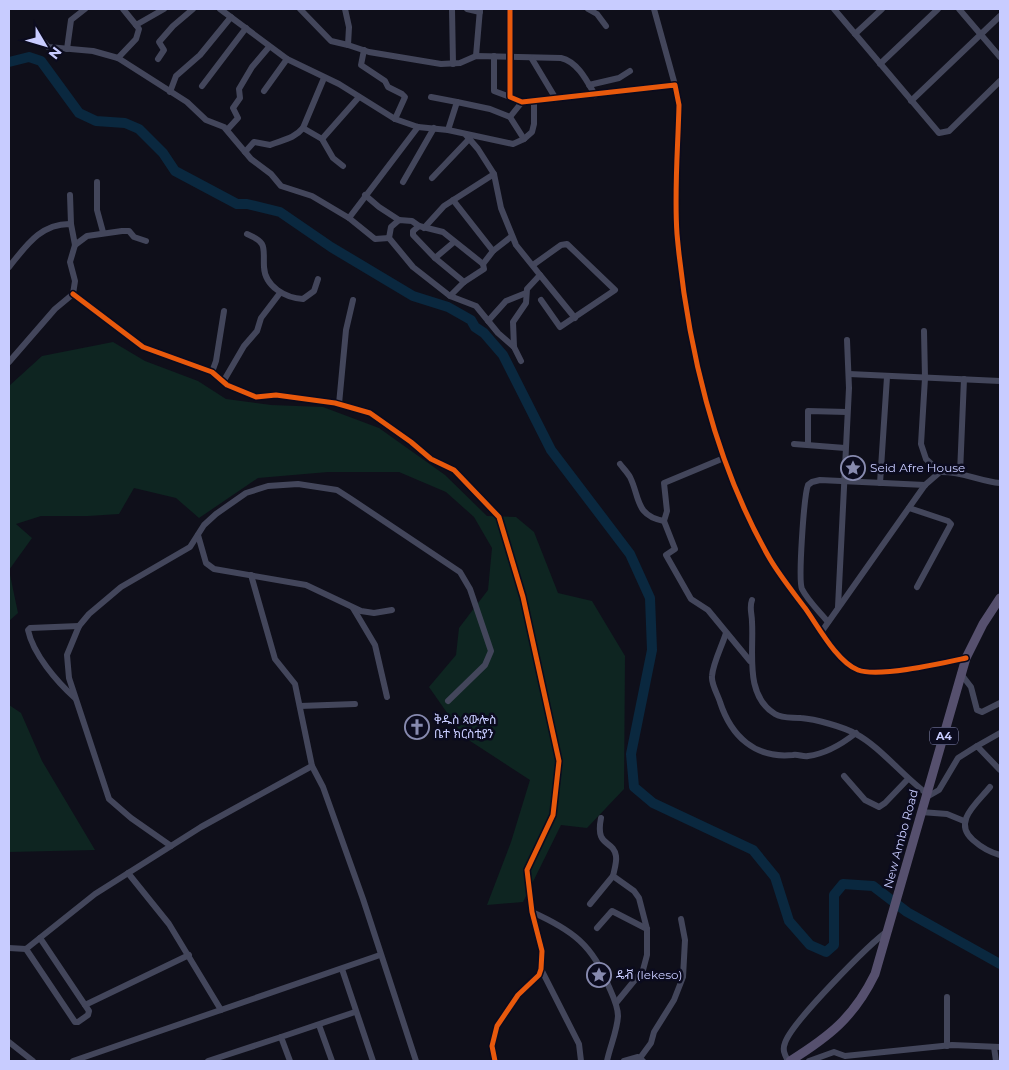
<svg xmlns="http://www.w3.org/2000/svg" width="1009" height="1070" viewBox="0 0 1009 1070" font-family="Montserrat,'Noto Sans Ethiopic',sans-serif">
<style>
.green{fill:#0e2521}
.lines{fill:none;stroke-linecap:round;stroke-linejoin:round}
.river{stroke:#0a283f;stroke-width:10}
.minor{stroke:#43465b;stroke-width:6}
.major{stroke:#56506e;stroke-width:9}
.cycleway-casing{stroke:#0b0b1e;stroke-width:8}
.cycleway{stroke:#e8590c;stroke-width:5}
.labels{text-anchor:middle;stroke-width:5;stroke-linejoin:round;paint-order:stroke}
.shield{fill:#0b0b1e;stroke:#8f92bc;stroke-width:1}
.shield-label{font-size:11px;font-weight:bold;fill:#c8ccff}
.poi-label{font-size:12px;fill:#c8ccff;stroke:#0b0b1e;text-anchor:start}
.street-label{font-size:12px;fill:#c8ccff;stroke:#0b0b1e}
</style>
<rect width="100%" height="100%" fill="#0f0f1a"/>
<g class="green">
<polygon points="113,342 145,361 198,381 226,399 271,405 323,407 379,428 445,475 487,516 516,517 534,532 558,593 592,601 625,656 624,789 587,828 561,825 523,902 487,905 511,842 530,780 464,737 429,687 456,655 459,628 488,590 492,548 474,517 446,492 399,472 328,472 258,478 199,518 176,498 134,488 119,514 88,516 41,516 16,524 32,538 9,570 18,613 9,621 9,386 42,356"/>
<polygon points="9,705 21,713 42,761 95,850 9,852"/>
</g>
<g class="lines">
<polyline class="river" points="9,62 29,57 41,61 79,113 96,121 125,123 139,129 163,153 175,171 237,204 247,204 280,212 331,247 413,296 448,307 471,320 475,327 484,333 503,355 551,450 630,554 650,598 652,650 631,754 634,787 653,803 753,850 775,877 789,921 810,945 826,952 834,945 834,895 843,884 873,886 907,912 1000,964"/>
<g class="minor">
<polyline points="123,9 136,25 164,9"/>
<polyline points="220,9 287,59 339,84 395,119 418,127 448,130 513,144 524,139 532,132 534,124 534,102"/>
<polyline points="300,9 331,41 348,45"/>
<path d="M345 9 349 27 348 45 369 52 441 64 460 63 476 56 561 58C578 62 587 81 595 95"/>
<polyline points="452,9 453,64"/>
<polyline points="467,9 480,12"/>
<path d="M510 9V97L522 102 675 85 679 105C678 148 674 191 677 234 687 344 714 462 770 559 780 576 793 592 805 608 818 626 837 662 858 670 879 678 943 663 966 658"/>
<polyline points="588,9 597,14 606,26"/>
<polyline points="654,9 675,85"/>
<polyline points="834,9 939,133 949,131 1000,81"/>
<polyline points="959,9 1000,57"/>
<polyline points="37,34 48,47 93,51 118,58 187,102 206,120 224,127 251,159 271,174 281,186 312,196 349,218 418,127"/>
<polyline points="855,34 882,9"/>
<polyline points="67,49 71,20 85,9"/>
<polyline points="364,50 361,65 385,81 388,87 402,94 405,97 395,119"/>
<polyline points="476,56 480,9"/>
<polyline points="494,56 494,91 510,97"/>
<polyline points="118,58 136,39 139,29 136,25"/>
<polyline points="158,59 164,50 159,42 173,26 193,9"/>
<polyline points="532,59 556,99"/>
<polyline points="880,64 938,9"/>
<polyline points="324,78 303,128 322,139 333,158 343,166"/>
<polyline points="589,85 619,78 630,71"/>
<polyline points="202,86 246,28"/>
<polyline points="264,91 287,59"/>
<polyline points="170,92 176,76 200,55 231,17"/>
<polyline points="431,97 457,102"/>
<polyline points="911,101 1000,16"/>
<polyline points="510,117 524,139"/>
<polyline points="227,130 238,118 233,108 240,98 239,89 252,67 269,47"/>
<polyline points="448,130 457,102 490,109 510,117 522,102"/>
<polyline points="322,139 359,97"/>
<path d="M245 152 254 142 270 145C282 140 294 139 303 128"/>
<polyline points="494,174 501,208 516,245 540,275 527,289 526,303 513,322 514,347 521,361"/>
<polyline points="432,178 470,138"/>
<polyline points="97,182 97,210 103,232"/>
<polyline points="403,182 434,128"/>
<polyline points="70,195 71,224"/>
<polyline points="365,195 379,207 399,220"/>
<polyline points="453,200 493,251"/>
<polyline points="349,218 375,239 389,238"/>
<polyline points="419,226 412,221 399,220 391,227 389,238 413,267 450,296 476,306 498,333 514,347"/>
<polyline points="424,228 444,206 494,174 478,149 466,135"/>
<path d="M247 234C268 243 263 247 264 267 265 287 286 298 303 299L314 291 318 279"/>
<polyline points="454,242 435,258 464,282"/>
<polyline points="75,245 87,236 122,231 129,231 134,237 146,241"/>
<polyline points="435,258 413,235 413,231 419,226 443,232 483,264"/>
<polyline points="533,265 561,245 567,244 615,290 560,327 541,300"/>
<path d="M9 267C26 246 41 223 71 224L75 245 70 262 75 281 73 294 55 309 9 362"/>
<polyline points="540,275 575,318"/>
<polyline points="73,294 143,347 212,372 227,385 256,397 276,395 335,403 370,413 411,442 431,459 454,470 499,517 523,597 559,761 553,815 527,870 532,912 542,951 541,969 539,975 518,995 497,1026 492,1046 495,1061"/>
<polyline points="450,296 464,282 484,269 483,264 493,251 512,236"/>
<polyline points="488,321 506,301 526,293"/>
<polyline points="924,331 925,378 921,444 926,459 940,472"/>
<polyline points="212,372 216,361 224,311"/>
<polyline points="849,374 1000,381"/>
<polyline points="223,382 244,346 257,331 261,318 280,293"/>
<polyline points="339,404 346,330 353,300"/>
<polyline points="794,444 845,448"/>
<polyline points="808,445 808,411 847,412"/>
<polyline points="724,458 664,483 667,511 664,521 675,549 666,555 691,599 708,610 750,661"/>
<path d="M620 464C623 468 627 472 630 477 640 497 635 516 664 521"/>
<polyline points="960,473 964,379"/>
<polyline points="880,483 887,377"/>
<polyline points="909,508 948,521 951,524 917,587"/>
<polyline points="198,535 206,563 214,569 306,585 361,611 374,613 392,610"/>
<polyline points="251,575 275,659 295,684 312,766 323,787 363,899 416,1061"/>
<path d="M752 600C749 608 752 613 752 622 754 652 744 695 775 714 783 719 792 717 801 718 815 719 844 727 856 734 879 746 903 776 926 793"/>
<polyline points="838,607 849,388 847,340"/>
<polyline points="353,608 375,645 387,697"/>
<path d="M828 622C820 612 808 601 802 589 798 580 804 495 808 485L812 482 820 480 925 485"/>
<path d="M822 631 925 485 940 472C961 471 979 481 1000 483"/>
<path d="M726 633C722 646 713 663 712 676 711 684 718 695 720 702 731 736 755 759 793 755 798 754 803 757 808 756 825 754 842 744 856 733"/>
<polyline points="961,674 971,687 977,710 982,712 1000,703"/>
<path d="M75 698C57 682 33 654 28 630L30 628 79 626"/>
<polyline points="300,706 355,704"/>
<polyline points="977,746 1000,733"/>
<polyline points="844,776 865,800 879,807 885,803 908,779"/>
<path d="M990 787C977 803 952 822 973 840 982 848 989 852 1000 855"/>
<polyline points="925,798 939,790 958,758 977,746 1000,770"/>
<polyline points="921,812 947,814 964,821"/>
<path d="M601 818C595 848 613 839 616 856 617 862 614 871 613 876L634 891 639 898 647 929V955L643 970 616 1003"/>
<polyline points="171,846 131,818 109,799 69,678 67,655 79,626 89,614 121,587 190,547 204,525 216,514 246,493 268,486 298,484 337,490 351,499 460,572 470,589 491,651 485,665 448,701"/>
<polyline points="128,873 169,924 221,1010"/>
<polyline points="590,904 613,876"/>
<path d="M532 912C572 930 593 945 609 987 613 996 618 1006 618 1016 617 1032 610 1046 607 1061"/>
<polyline points="597,928 612,911 647,929"/>
<polyline points="9,948 26,949 95,894 201,827 312,766"/>
<polyline points="26,949 75,1022 78,1022 88,1015 89,1011 40,938"/>
<polyline points="342,969 373,1061"/>
<polyline points="541,969 579,1044 581,1061"/>
<polyline points="947,997 947,1046"/>
<polyline points="85,1005 189,955"/>
<polyline points="319,1025 332,1061"/>
<polyline points="9,1042 33,1061"/>
<polyline points="994,1047 996,1061"/>
<polyline points="640,1058 651,1043 654,1032 674,1000 683,977 685,940 681,919"/>
<polyline points="73,1061 380,955"/>
<polyline points="208,1061 281,1037"/>
<polyline points="290,1061 281,1037 355,1012"/>
<polyline points="624,1061 638,1057 643,1061"/>
<path d="M788 1061C785 1055 782 1050 785 1043 791 1023 870 943 889 930"/>
<polyline points="809,1061 834,1052 845,1056 952,1045 1000,1047"/>
</g>
<path class="major" d="M790 1061C830 1036 854 1017 875 974L966 658 983 624 1000 598"/>
<defs>
<g id="cycleway">
<path d="M510 9V97L522 102 675 85 679 105C678 148 674 191 677 234 687 344 714 462 770 559 780 576 793 592 805 608 818 626 837 662 858 670 879 678 943 663 966 658"/>
<polyline points="73,294 143,347 212,372 227,385 256,397 276,395 335,403 370,413 411,442 431,459 454,470 499,517 523,597 559,761 553,815 527,870 532,912 542,951 541,969 539,975 518,995 497,1026 492,1046 495,1061"/>
</g>
</defs>
<use href="#cycleway" class="cycleway-casing"/>
<use href="#cycleway" class="cycleway"/>
</g>
<defs>
<symbol id="sight-ring" viewBox="-11 -11 22 22"><circle r="9.5" fill="#0b0b1e" stroke="#878aaf" stroke-width="1.5"/><path d="M0-6L1.8-2.2L6-1.7L2.9 1.2L3.7 5.4L0 3.3L-3.7 5.4L-2.9 1.2L-6-1.7L-1.8-2.2Z" fill="#878aaf"/></symbol>
<symbol id="church-ring" viewBox="-11 -11 22 22"><circle r="9.5" fill="#0b0b1e" stroke="#878aaf" stroke-width="1.5"/><path d="M-1.2-6h2.4v3.5h3.3v2.4h-3.3V6h-2.4V-.1h-3.3v-2.4h3.3Z" fill="#878aaf"/></symbol>
</defs>
<g fill-rule="evenodd">
<use href="#sight-ring" x="839" y="454" width="28" height="28"/>
<use href="#church-ring" x="403" y="713" width="28" height="28"/>
<use href="#sight-ring" x="585" y="961" width="28" height="28"/>
</g>
<g class="labels">
<rect class="shield" x="930" y="727.5" width="28" height="17" rx="4"/>
<g class="shield-label">
<text x="944" y="740">A4</text>
</g>
<g class="poi-label">
<text x="870" y="472">Seid Afre House</text>
<text x="434" y="724">ቅዱስ ጳውሎስ<tspan x="434" dy="14">ቤተ ክርስቲያን</tspan></text>
<text x="616" y="979">ዴቭ (lekeso)</text>
</g>
<g class="street-label">
<text transform="translate(901 839) rotate(-75)" y="4">New Ambo Road</text>
</g>
</g>
<rect width="1009" height="1070" fill="none" stroke="#c8ccff" stroke-width="20"/>
<g transform="translate(45 45) rotate(128)" stroke="#0b0b1e" stroke-width="4" paint-order="stroke">
<path d="M0-4L9 19L0 12L-9 19Z" fill="#c8ccff"/>
<text y="-8" font-size="14" font-weight="bold" text-anchor="middle" fill="#c8ccff">N</text>
</g>
</svg>
